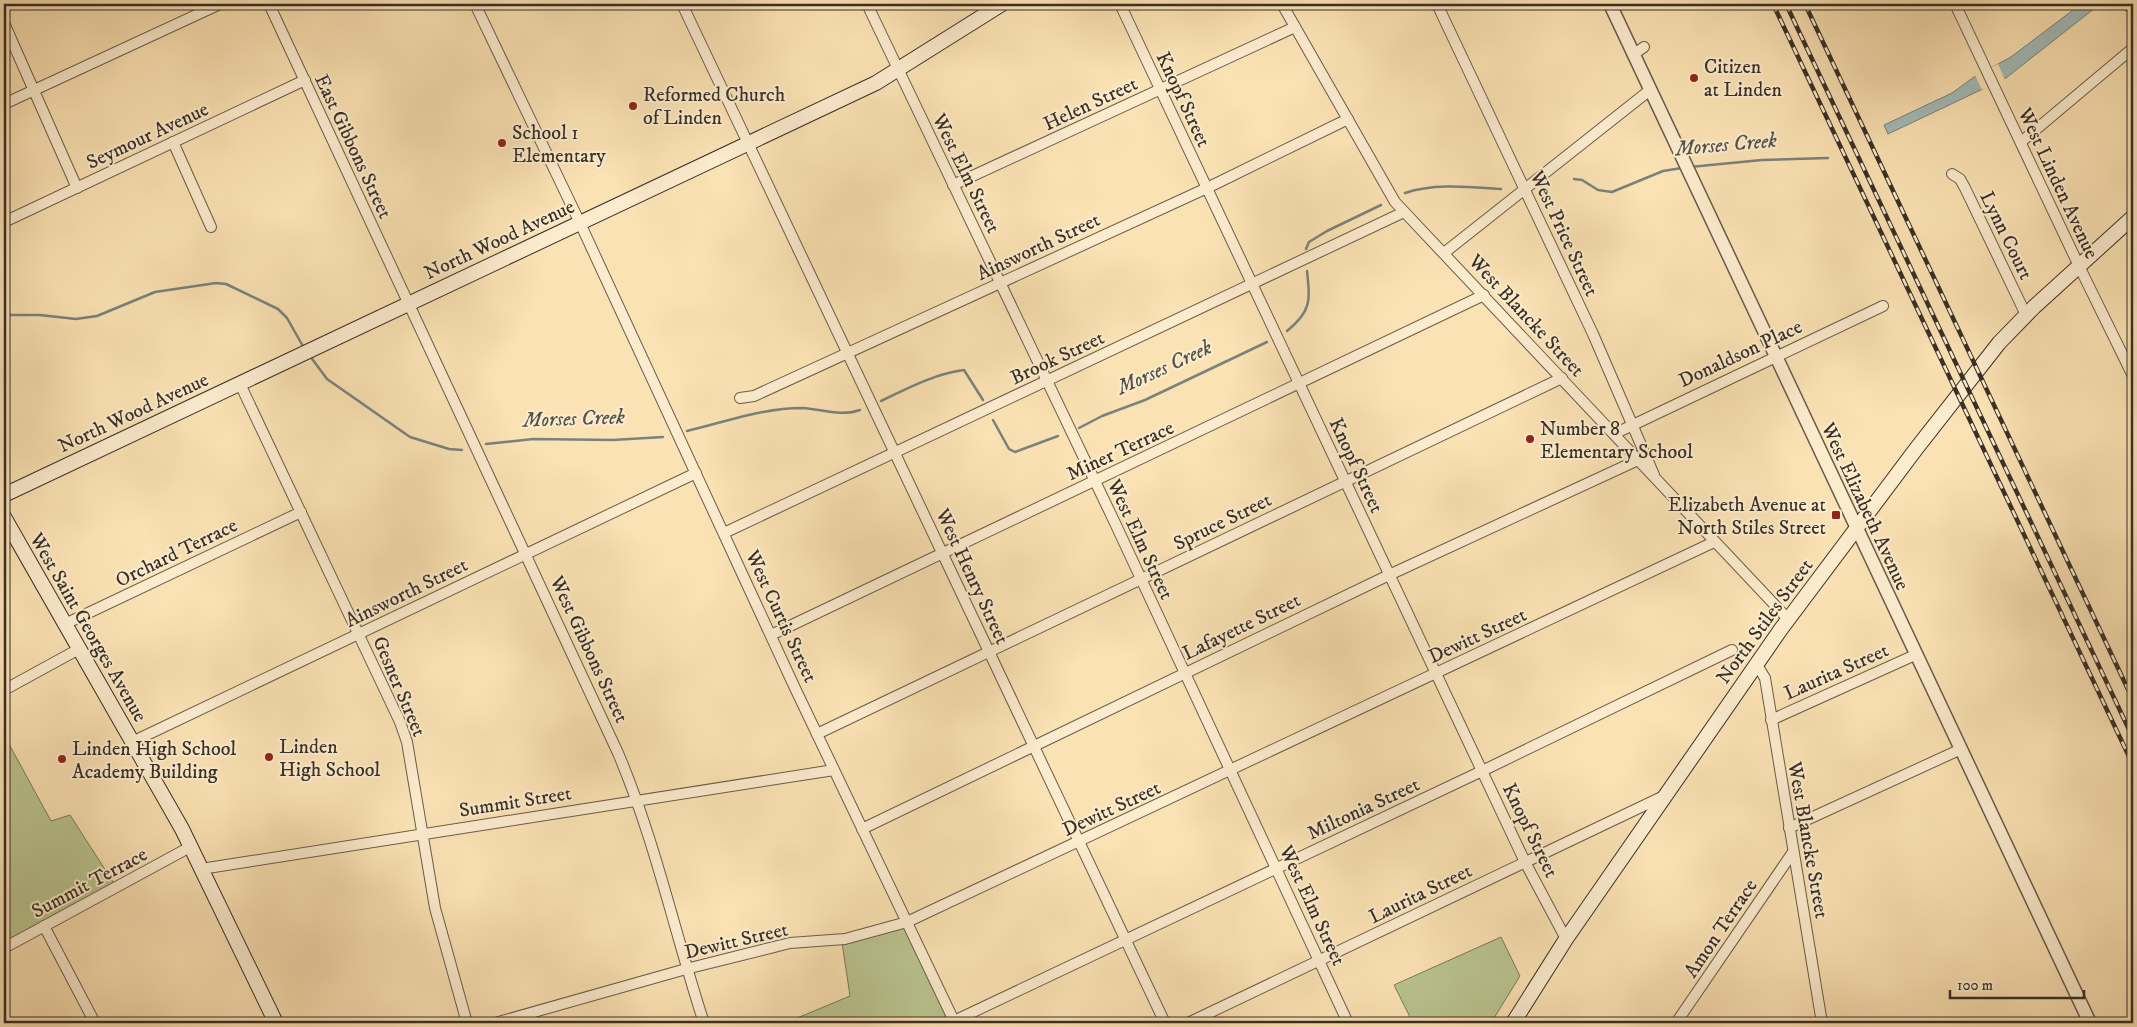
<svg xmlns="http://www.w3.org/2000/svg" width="2137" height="1027" viewBox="0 0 2137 1027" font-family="'IM FELL DW Pica',serif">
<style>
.green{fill:#bac490;stroke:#797a5b}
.water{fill:#a3bbb8;stroke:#78837e}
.pier{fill:#fbe2b4}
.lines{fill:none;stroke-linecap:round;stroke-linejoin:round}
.stream{stroke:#78837e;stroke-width:2.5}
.minor-casing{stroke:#695c4a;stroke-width:12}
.tertiary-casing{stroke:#695c4a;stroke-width:15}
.secondary-casing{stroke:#382f26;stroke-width:16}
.minor{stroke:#fcecce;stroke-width:10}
.tertiary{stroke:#fcecce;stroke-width:12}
.secondary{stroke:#fcecce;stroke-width:14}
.rail-casing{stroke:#382f26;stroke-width:4.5}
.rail{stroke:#fcecce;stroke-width:2.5;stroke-dasharray:8;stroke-linecap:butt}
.poi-dot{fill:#8f2418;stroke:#fcecce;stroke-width:2}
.labels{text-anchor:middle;stroke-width:4;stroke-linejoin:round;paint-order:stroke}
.poi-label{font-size:20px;fill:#382f26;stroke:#fcecce;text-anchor:start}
.street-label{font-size:20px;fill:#382f26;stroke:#fcecce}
.water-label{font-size:21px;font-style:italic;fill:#53524a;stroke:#fcecce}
</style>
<rect width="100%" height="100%" fill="#fbe2b4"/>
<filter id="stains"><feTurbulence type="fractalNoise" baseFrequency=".004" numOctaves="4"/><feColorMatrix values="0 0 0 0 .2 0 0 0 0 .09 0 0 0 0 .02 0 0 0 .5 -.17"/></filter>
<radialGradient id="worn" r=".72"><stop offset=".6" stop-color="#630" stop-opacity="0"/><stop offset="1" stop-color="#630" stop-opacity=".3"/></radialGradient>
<g class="green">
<polygon points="4,735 51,821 70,815 115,885 4,945"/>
<polygon points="911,921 958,1023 785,1023 850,996 841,936"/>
<polygon points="1501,937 1520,976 1491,1023 1413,1023 1394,985"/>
</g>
<polygon class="water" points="2081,4 2100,4 2006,78 1888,134 1884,125 1952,93 1974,77 2011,57"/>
<polygon class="pier" points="1998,64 2005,80 1982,90 1975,75"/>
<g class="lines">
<g class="stream">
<polyline points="1690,167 1762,160 1828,158"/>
<polyline points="1574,179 1582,180 1598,190 1612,192 1663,171 1682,168"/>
<path d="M1405 193C1435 183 1469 187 1501 189"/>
<polyline points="1306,249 1309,242 1327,231 1381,205"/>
<polyline points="4,315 40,315 76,319 97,316 155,292 216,283 226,284 278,309 287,318 304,348"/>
<path d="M1287 331C1312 311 1310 300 1307 271"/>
<polyline points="310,356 327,379 410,437 449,449 462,450"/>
<path d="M881 401C908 388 934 374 964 370L983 400"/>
<polyline points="993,420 1009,449 1015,452 1058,436"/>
<polyline points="1079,428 1102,416 1145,400 1267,342"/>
<path d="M687 431C725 422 763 408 802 408 821 409 841 417 860 410"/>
<polyline points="486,444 533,439 613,440 663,437"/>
</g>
<defs>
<g id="minor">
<path d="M269 4 618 753C655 840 675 934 704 1023"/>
<polyline points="475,4 580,223 794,686 955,1023"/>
<polyline points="682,4 1165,1023"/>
<polyline points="867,4 1115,523 1348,1023"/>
<polyline points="1120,4 1525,862 1566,939"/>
<polyline points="1282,4 1395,202 1788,619"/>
<polyline points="1437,4 1593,334 1654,475"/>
<polyline points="1955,4 2079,266 2133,376"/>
<polyline points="2127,4 2133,10"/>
<polyline points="4,23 77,188"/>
<polyline points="1634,54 1644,47"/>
<polyline points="4,104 220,4"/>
<polyline points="173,142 211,227"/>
<polyline points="2021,142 2133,48"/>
<polyline points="1952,174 1960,179 1965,188 2026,315"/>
<polyline points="953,185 1295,27"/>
<polyline points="4,222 305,80"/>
<polyline points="1444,253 1650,90"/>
<polyline points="240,384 400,722 407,742 435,908 467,1023"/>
<polyline points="740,398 754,396 1207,188 1348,119"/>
<polyline points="1614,434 1883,306"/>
<polyline points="724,533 1404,212"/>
<polyline points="65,624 301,512"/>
<polyline points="771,635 1484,295"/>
<polyline points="1757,665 1765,678 1822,1023"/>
<polyline points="4,690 79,649"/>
<polyline points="1771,720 1915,655"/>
<polyline points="817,734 1562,378"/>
<polyline points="132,742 696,473"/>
<polyline points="1789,828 1959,750"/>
<polyline points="862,829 1389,575 1638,460"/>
<polyline points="201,869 834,770"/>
<polyline points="44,926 95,1023"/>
<polyline points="4,948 190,847"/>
<polyline points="954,1021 1482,771 1732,650"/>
<polyline points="495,1023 686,969 790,943 845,939 907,922 1714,542"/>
<polyline points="1188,1023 1666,795"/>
<polyline points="1676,1023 1793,852"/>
</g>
<polyline id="tertiary" points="1610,4 2090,1023"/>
<g id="secondary">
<polyline points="4,495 876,83 1002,4"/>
<polyline points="4,517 182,829 276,1023"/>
<polyline points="1513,1023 1566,939 1781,629 1916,449 1999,343 2034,307 2133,217"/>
</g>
</defs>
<use href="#minor" class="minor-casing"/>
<use href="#tertiary" class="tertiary-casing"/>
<use href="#secondary" class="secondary-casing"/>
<use href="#minor" class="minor"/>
<use href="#tertiary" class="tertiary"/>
<use href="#secondary" class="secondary"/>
<defs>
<g id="rail">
<polyline points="1773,4 2133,765"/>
<polyline points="1786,4 2133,738"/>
<polyline points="1805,4 2133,700"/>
</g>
</defs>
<use href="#rail" class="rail-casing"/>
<use href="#rail" class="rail"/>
</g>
<g class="poi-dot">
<circle cx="1694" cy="78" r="5"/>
<circle cx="633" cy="106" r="5"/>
<circle cx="502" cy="143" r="5"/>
<circle cx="1530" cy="439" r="5"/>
<rect x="1831" y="510" width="10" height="10" rx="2.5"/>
<circle cx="269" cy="757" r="5"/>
<circle cx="62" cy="759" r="5"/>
</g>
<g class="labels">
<g class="poi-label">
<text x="1704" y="73">Citizen<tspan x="1704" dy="23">at Linden</tspan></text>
<text x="643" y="101">Reformed Church<tspan x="643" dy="23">of Linden</tspan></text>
<text x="512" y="139">School 1<tspan x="512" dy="23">Elementary</tspan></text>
<text x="1540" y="435">Number 8<tspan x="1540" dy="23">Elementary School</tspan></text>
<text x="1826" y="511" text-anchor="end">Elizabeth Avenue at<tspan x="1826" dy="23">North Stiles Street</tspan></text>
<text x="279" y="753">Linden<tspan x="279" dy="23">High School</tspan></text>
<text x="72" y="755">Linden High School<tspan x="72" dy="23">Academy Building</tspan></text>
</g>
<g class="street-label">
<text transform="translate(1184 99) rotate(65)" y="7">Knopf Street</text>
<text transform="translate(1090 103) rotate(-25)" y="7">Helen Street</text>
<text transform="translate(147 135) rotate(-25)" y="7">Seymour Avenue</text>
<text transform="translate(354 146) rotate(65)" y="7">East Gibbons Street</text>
<text transform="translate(967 173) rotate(64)" y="7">West Elm Street</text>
<text transform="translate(2059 183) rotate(65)" y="7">West Linden Avenue</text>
<text transform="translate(1565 233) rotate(65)" y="7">West Price Street</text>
<text transform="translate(2007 235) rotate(64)" y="7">Lynn Court</text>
<text transform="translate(499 239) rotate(-25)" y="7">North Wood Avenue</text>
<text transform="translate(1038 246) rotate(-25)" y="7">Ainsworth Street</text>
<text transform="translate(1527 315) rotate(47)" y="7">West Blancke Street</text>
<text transform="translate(1740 353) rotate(-25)" y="7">Donaldson Place</text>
<text transform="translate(1057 357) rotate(-25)" y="7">Brook Street</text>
<text transform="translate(133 412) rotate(-25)" y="7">North Wood Avenue</text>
<text transform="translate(1120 450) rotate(-25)" y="7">Miner Terrace</text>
<text transform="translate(1357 465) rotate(65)" y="7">Knopf Street</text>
<text transform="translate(1866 506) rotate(65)" y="7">West Elizabeth Avenue</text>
<text transform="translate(1222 521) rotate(-26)" y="7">Spruce Street</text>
<text transform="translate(1141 539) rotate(65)" y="7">West Elm Street</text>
<text transform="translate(176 552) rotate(-26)" y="7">Orchard Terrace</text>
<text transform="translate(973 576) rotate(65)" y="7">West Henry Street</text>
<text transform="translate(406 592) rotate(-26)" y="7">Ainsworth Street</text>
<text transform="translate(782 616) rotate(65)" y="7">West Curtis Street</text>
<text transform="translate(1764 621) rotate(-54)" y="7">North Stiles Street</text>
<text transform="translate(1241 626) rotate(-26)" y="7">Lafayette Street</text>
<text transform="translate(89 627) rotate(60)" y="7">West Saint Georges Avenue</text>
<text transform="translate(1477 635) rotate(-25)" y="7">Dewitt Street</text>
<text transform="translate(590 649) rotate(65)" y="7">West Gibbons Street</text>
<text transform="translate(1836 671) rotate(-24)" y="7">Laurita Street</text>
<text transform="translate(400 686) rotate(67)" y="7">Gesner Street</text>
<text transform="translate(515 801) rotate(-9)" y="7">Summit Street</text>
<text transform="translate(1111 808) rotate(-25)" y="7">Dewitt Street</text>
<text transform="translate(1363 808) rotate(-25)" y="7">Miltonia Street</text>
<text transform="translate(1531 830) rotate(64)" y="7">Knopf Street</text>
<text transform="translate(1809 840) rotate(80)" y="7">West Blancke Street</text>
<text transform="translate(89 882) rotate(-28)" y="7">Summit Terrace</text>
<text transform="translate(1420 893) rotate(-26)" y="7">Laurita Street</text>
<text transform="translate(1313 905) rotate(65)" y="7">West Elm Street</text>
<text transform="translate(1720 928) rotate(-56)" y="7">Amon Terrace</text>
<text transform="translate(736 940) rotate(-13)" y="7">Dewitt Street</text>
</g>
<g class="water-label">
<text transform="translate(1726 144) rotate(-5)" y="7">Morses Creek</text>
<text transform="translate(1164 367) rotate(-25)" y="7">Morses Creek</text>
<text transform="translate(574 418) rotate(-2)" y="7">Morses Creek</text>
</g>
</g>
<rect width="2137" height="1027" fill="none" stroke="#fbe2b4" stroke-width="20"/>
<rect x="5" y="5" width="2127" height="1017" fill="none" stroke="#382f26" stroke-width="2.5"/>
<rect x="10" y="10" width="2117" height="1007" fill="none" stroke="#382f26"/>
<path d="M1950 990v8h134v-8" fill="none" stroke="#382f26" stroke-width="2.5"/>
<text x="1957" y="990" font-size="15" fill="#382f26" stroke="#fcecce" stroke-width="4" paint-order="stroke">100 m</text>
<rect width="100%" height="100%" filter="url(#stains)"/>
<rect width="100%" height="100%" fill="url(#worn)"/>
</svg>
